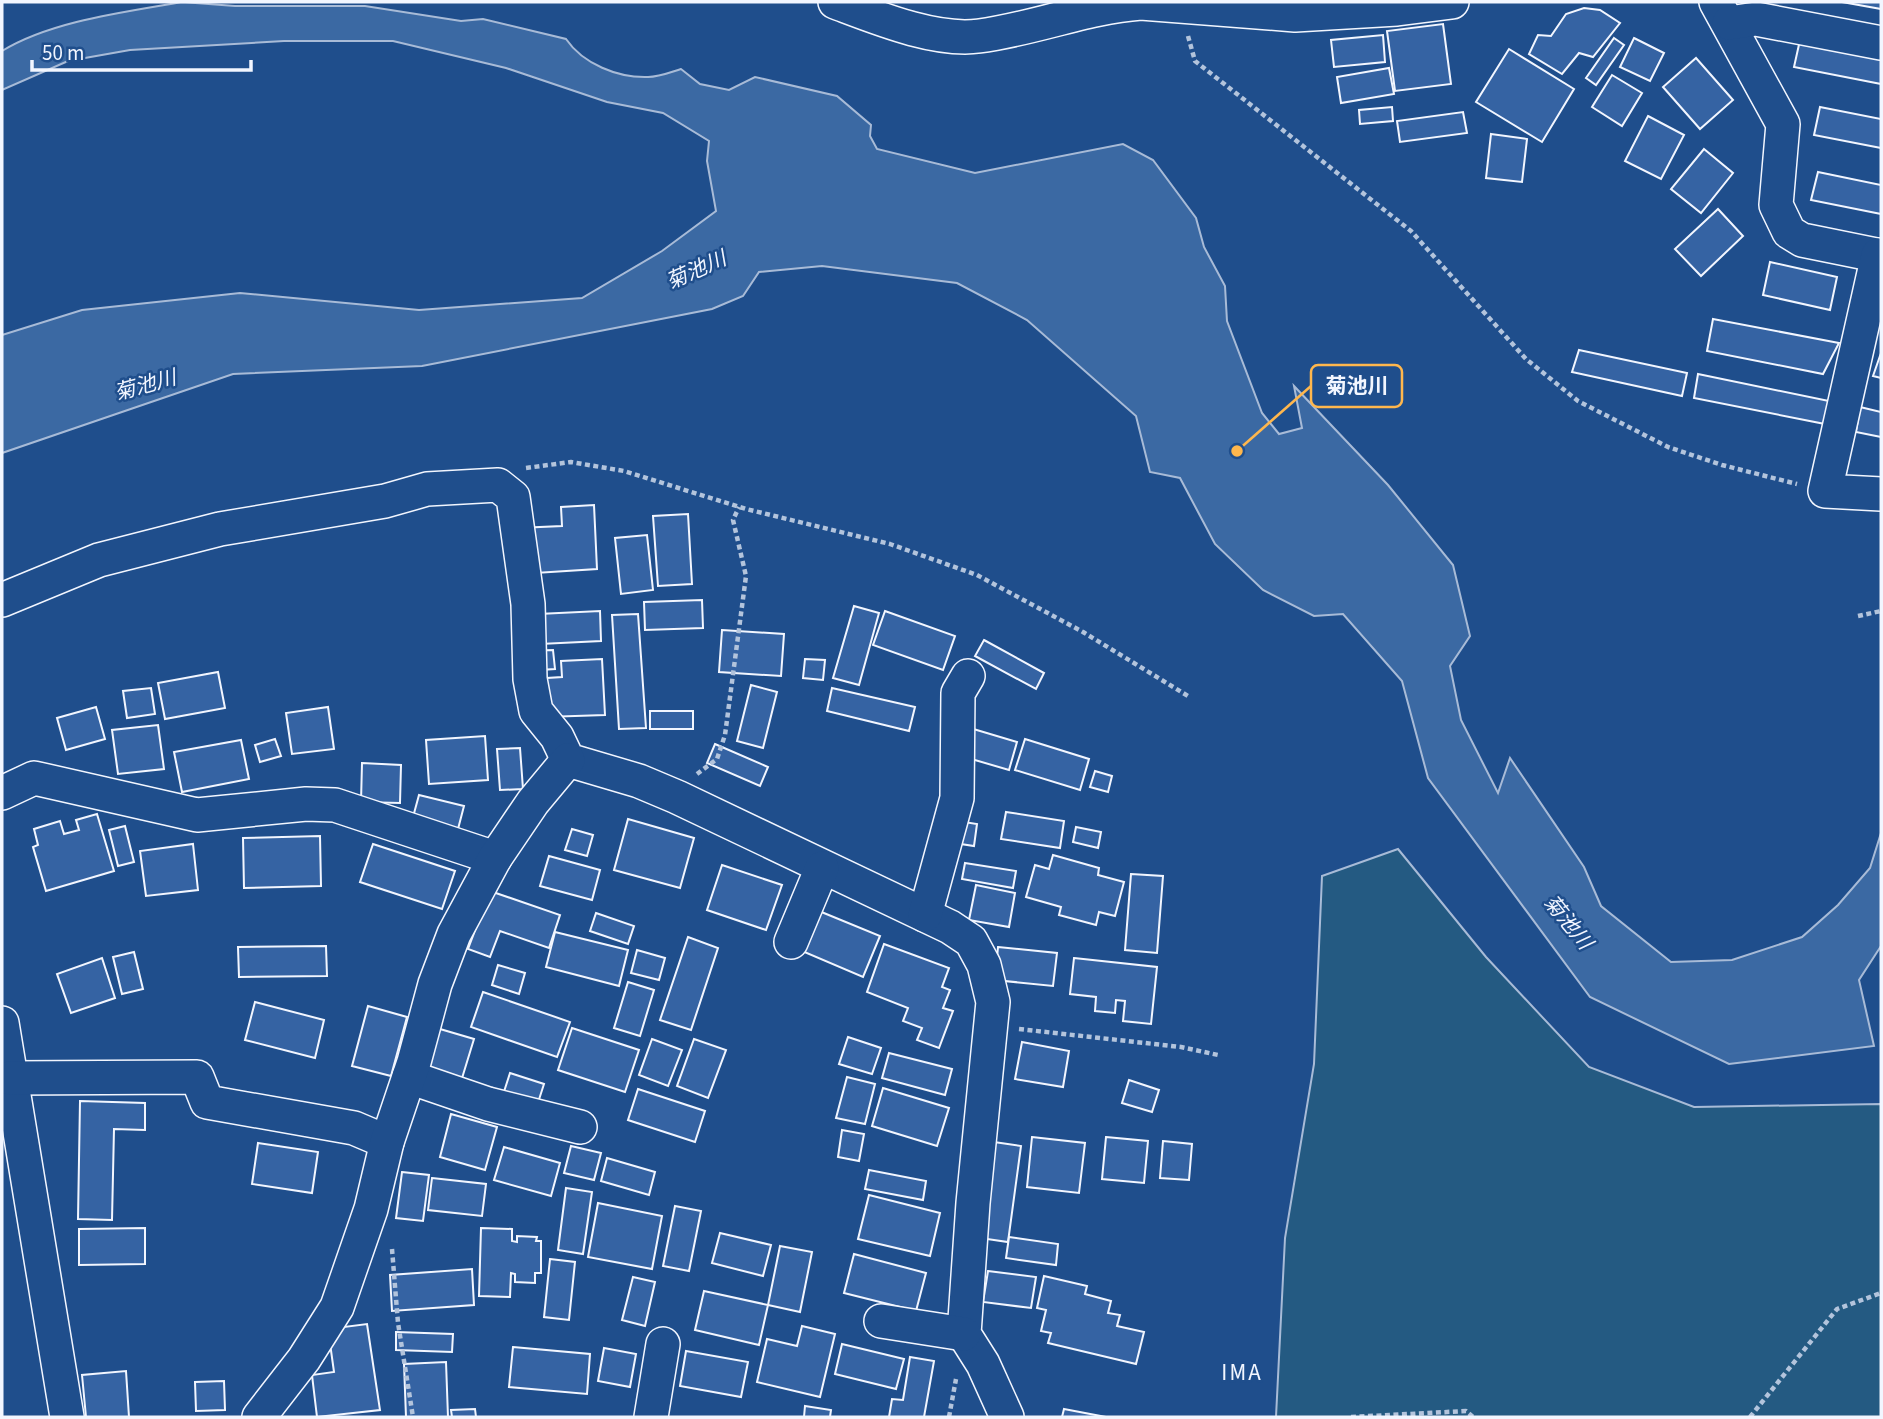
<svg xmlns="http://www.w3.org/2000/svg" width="1883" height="1419" viewBox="0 0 1883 1419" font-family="'Source Sans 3','Noto Sans JP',sans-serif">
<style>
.green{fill:#245a82;stroke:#a8bbd7;stroke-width:2}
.water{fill:#3b69a3;stroke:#a8bbd7;stroke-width:2}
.building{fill:#3563a3;stroke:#f2f6ff;stroke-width:2}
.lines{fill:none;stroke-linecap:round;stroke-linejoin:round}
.minor-casing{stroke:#f2f6ff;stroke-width:36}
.path{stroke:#b3c4dc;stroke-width:4.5;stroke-dasharray:5 3.5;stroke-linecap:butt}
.minor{stroke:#1f4e8c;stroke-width:33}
.labels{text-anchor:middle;stroke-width:5;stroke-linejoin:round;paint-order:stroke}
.water-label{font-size:21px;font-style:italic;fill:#f2f6ff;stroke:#1f4e8c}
.quarter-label{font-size:23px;letter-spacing:2px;fill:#f2f6ff;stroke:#1f4e8c}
.leader{fill:none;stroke:#ffb74d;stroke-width:2.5}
.callout-dot{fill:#ffb74d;stroke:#1f4e8c;stroke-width:2.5}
.callout{fill:#1f4e8c;stroke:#ffb74d;stroke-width:2.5}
.callout-label{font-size:21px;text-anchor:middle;font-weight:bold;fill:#f2f6ff}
</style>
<rect width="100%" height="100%" fill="#1f4e8c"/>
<polygon class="green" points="1398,849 1486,957 1589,1067 1694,1107 1881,1104 1881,1417 1276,1417 1285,1238 1314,1064 1322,876"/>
<path class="water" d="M182 2 235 6H365L461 21 483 19 566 39C583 64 618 78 648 77 659 77 671 72 681 69L700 84 729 90 755 77 837 96 871 125 870 136 877 149 975 173 1123 144 1153 160 1196 218 1204 247 1225 286 1227 321 1262 413 1279 434 1302 428 1294 386 1388 485 1453 565 1470 636 1450 666 1461 720 1498 793 1510 758 1584 867 1601 906 1671 962 1732 960 1802 937 1838 905 1870 868 1881 833V946L1859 980 1874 1046 1729 1064 1590 997 1428 778 1402 681 1343 614 1314 616 1263 590 1215 544 1180 478 1150 472 1136 416 1027 320 957 283 822 266 759 272 743 296 712 309 422 366 233 374 2 453V335L82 310 240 293 419 310 582 298 662 251 716 211 707 161 709 141 663 113 607 102 506 68 393 41H284L130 50 68 61 2 90V51C51 21 125 12 182 2Z"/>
<g class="building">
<polygon points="1842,2 1881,2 1881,9"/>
<polygon points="1584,8 1600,10 1620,23 1593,57 1579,53 1562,74 1529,54 1538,35 1551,36 1566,14"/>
<polygon points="1443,24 1451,84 1395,91 1387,31"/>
<polygon points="1383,35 1385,62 1334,67 1331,40"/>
<polygon points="1614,38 1624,45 1596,85 1586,78"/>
<polygon points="1634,38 1664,53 1650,81 1620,67"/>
<polygon points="1800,40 1881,56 1881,84 1794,67"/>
<polygon points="1509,49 1574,89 1542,142 1476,102"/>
<polygon points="1696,58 1733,100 1700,129 1663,87"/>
<polygon points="1389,68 1394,94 1341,103 1337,77"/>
<polygon points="1612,75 1642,93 1622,126 1592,107"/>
<polygon points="1392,107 1393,121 1360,124 1359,110"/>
<polygon points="1820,107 1881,119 1881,148 1814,135"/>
<polygon points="1463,112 1467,133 1400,142 1397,121"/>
<polygon points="1648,116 1684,135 1661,179 1625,161"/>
<polygon points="1491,134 1527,139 1522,182 1486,178"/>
<polygon points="1704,149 1733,173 1701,213 1671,189"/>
<polygon points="1818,172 1881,185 1881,214 1811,200"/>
<polygon points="1718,209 1743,236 1701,276 1675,249"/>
<polygon points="1770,262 1837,277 1830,310 1763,295"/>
<polygon points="1713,319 1839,343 1823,374 1707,351"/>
<polygon points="1579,350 1687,373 1682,396 1572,372"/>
<polygon points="1881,353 1881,378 1873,376"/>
<polygon points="1698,374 1829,401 1825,424 1694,398"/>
<polygon points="1860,407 1881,412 1881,437 1856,432"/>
<polygon points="594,505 597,569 520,574 518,528 562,526 561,507"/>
<polygon points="688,514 692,584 658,586 653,516"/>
<polygon points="647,535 653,590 621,594 615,538"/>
<polygon points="702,600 703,628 645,630 644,602"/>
<polygon points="854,606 879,613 859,685 833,678"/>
<polygon points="600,611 601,641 520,645 518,615"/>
<polygon points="885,611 955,636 943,670 873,645"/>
<polygon points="638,614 646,728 619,729 612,615"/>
<polygon points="722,630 784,634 781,676 719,672"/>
<polygon points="984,640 1044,673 1036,689 975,656"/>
<polygon points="553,650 555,669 524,671 522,651"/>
<polygon points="602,659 605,715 545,717 547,678 562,677 561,661"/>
<polygon points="805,659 825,660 823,680 803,678"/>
<polygon points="218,672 225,708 165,719 158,683"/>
<polygon points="751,685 777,692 763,748 737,741"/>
<polygon points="151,688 155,714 127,718 123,691"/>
<polygon points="832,688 915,707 909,731 827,711"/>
<polygon points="96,707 105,739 66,750 57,718"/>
<polygon points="328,707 334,749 292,754 286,713"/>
<rect x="650" y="711" width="43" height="18"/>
<polygon points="158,725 164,769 118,774 112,730"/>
<polygon points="960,725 1017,742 1009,770 951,753"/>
<polygon points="485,736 488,780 429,784 426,740"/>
<polygon points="275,739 281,756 260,762 255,745"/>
<polygon points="1025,739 1089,759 1080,790 1015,770"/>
<polygon points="241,740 249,779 182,792 174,752"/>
<polygon points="715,744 768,767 760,786 707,763"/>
<polygon points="520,748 523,789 500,790 497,749"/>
<polygon points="362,763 401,765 400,803 361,802"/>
<polygon points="1095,771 1112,776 1108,792 1090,787"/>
<polygon points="419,795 464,806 458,829 413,817"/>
<polygon points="1006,812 1064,821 1060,848 1001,839"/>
<polygon points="97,814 114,871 46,891 33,847 38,845 34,829 60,821 64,834 79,830 76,820"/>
<polygon points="628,819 694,838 680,888 614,870"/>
<polygon points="945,819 977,824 974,846 941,841"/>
<polygon points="125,826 134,862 118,866 109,830"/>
<polygon points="1076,827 1101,832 1098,848 1073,842"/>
<polygon points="572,829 593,835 587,856 565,850"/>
<polygon points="320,836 321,886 244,888 243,838"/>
<polygon points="193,844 198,890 146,896 140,851"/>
<polygon points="373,844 455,871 442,909 360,882"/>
<polygon points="1053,855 1099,868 1098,875 1124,882 1115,916 1099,912 1096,925 1059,915 1061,907 1026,897 1035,865 1049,869"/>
<polygon points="549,856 600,870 592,900 540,886"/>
<polygon points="965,863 1016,871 1013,888 962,879"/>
<polygon points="722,865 782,885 766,930 707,910"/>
<polygon points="1131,874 1163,876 1157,953 1125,950"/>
<polygon points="976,885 1015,893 1009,927 969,920"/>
<polygon points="490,891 560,915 549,948 500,931 490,957 468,949"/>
<polygon points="819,911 880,936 863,977 802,951"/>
<polygon points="596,913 634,926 628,944 590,931"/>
<polygon points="555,932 628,950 619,986 546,967"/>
<polygon points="688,937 718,948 691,1030 660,1020"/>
<polygon points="884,944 949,968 942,987 950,990 943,1008 953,1011 939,1048 917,1040 922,1028 903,1021 908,1008 867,992"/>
<polygon points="326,946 327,976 239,977 238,947"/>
<polygon points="998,947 1057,953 1053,986 995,980"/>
<polygon points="637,950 665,958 659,980 631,973"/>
<polygon points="134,952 143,989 122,994 113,957"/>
<polygon points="102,958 115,998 71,1013 57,974"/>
<polygon points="1074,958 1157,967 1151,1024 1123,1021 1125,1001 1116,1000 1115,1013 1095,1011 1096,997 1070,994"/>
<polygon points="498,965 525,973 519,994 492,985"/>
<polygon points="628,982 654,990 640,1036 614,1028"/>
<polygon points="483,992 570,1022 557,1057 471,1027"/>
<polygon points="255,1002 324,1020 315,1058 245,1040"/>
<polygon points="368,1006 407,1017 391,1076 352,1066"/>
<polygon points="572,1028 639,1050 625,1092 558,1070"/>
<polygon points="440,1029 474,1039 459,1088 425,1078"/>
<polygon points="848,1037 881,1048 872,1074 839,1064"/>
<polygon points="652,1039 682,1050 668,1086 639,1075"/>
<polygon points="694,1039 726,1050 708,1098 677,1086"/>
<polygon points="1022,1042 1069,1051 1063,1087 1015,1079"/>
<polygon points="889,1053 952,1069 945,1095 882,1078"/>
<polygon points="510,1073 544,1084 534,1115 500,1104"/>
<polygon points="847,1077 875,1084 865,1124 836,1118"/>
<polygon points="1129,1080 1159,1090 1152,1112 1122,1103"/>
<polygon points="883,1088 949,1108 937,1146 872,1126"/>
<polygon points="638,1089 705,1111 695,1142 628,1120"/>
<polygon points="80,1101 145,1103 145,1130 114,1129 112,1220 78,1219"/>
<polygon points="451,1114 497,1127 485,1170 440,1157"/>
<polygon points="842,1130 864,1134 859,1161 838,1157"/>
<polygon points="1032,1137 1085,1143 1079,1193 1027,1187"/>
<polygon points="1106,1137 1148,1141 1144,1183 1102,1179"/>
<polygon points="1163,1141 1192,1144 1189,1180 1160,1178"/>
<polygon points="994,1142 1021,1146 1008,1242 980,1238"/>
<polygon points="258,1143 318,1152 312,1193 252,1184"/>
<polygon points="571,1146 601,1153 594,1180 564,1173"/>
<polygon points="504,1147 560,1163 551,1196 494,1180"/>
<polygon points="607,1158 655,1172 649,1195 601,1181"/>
<polygon points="869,1170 926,1181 923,1200 865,1189"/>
<polygon points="402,1172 429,1175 423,1221 396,1218"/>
<polygon points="432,1178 486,1184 482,1216 428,1210"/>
<polygon points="566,1188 592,1192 583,1254 558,1250"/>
<polygon points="869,1195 940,1213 930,1256 858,1239"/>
<polygon points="598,1203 662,1216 652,1269 588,1257"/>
<polygon points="675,1206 701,1211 689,1271 663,1266"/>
<polygon points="145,1228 145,1264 79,1265 79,1229"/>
<polygon points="481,1228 512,1229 512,1241 517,1242 517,1236 537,1237 536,1241 541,1241 541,1273 535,1273 535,1283 515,1282 515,1274 511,1273 510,1297 479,1296"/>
<polygon points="720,1233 771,1245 763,1276 712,1263"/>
<polygon points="1009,1237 1058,1244 1056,1265 1006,1258"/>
<polygon points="780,1246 812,1252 800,1312 768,1305"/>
<polygon points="854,1254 926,1273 916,1311 844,1293"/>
<polygon points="550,1259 575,1262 569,1320 544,1317"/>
<polygon points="472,1269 474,1305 392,1311 390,1275"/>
<polygon points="988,1271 1036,1277 1031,1308 983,1302"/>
<polygon points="1044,1276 1087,1286 1085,1294 1111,1301 1108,1313 1120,1315 1117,1326 1144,1332 1136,1364 1048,1343 1051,1333 1041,1331 1046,1310 1037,1308"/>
<polygon points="633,1277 655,1282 645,1326 622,1320"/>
<polygon points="704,1291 768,1305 759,1345 695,1330"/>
<polygon points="367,1324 380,1410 317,1417 312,1375 334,1372 328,1329"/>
<polygon points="802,1326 835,1334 820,1397 757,1382 767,1339 797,1346"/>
<polygon points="396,1332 453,1334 452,1352 396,1350"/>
<polygon points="842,1344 904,1359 896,1389 835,1374"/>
<polygon points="513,1347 590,1354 587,1394 509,1387"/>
<polygon points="604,1348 636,1354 630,1387 598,1381"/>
<polygon points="686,1351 748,1362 741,1397 680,1386"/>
<polygon points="910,1357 934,1361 924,1417 889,1417 892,1399 903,1400"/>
<polygon points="446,1362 448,1417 406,1417 404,1364"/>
<polygon points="126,1371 129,1417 86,1417 82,1375"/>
<polygon points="224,1381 225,1410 196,1411 195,1382"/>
<polygon points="805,1406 831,1410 830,1417 804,1417"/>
<polygon points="475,1409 476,1417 452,1417 451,1410"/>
<polygon points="1064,1409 1106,1417 1062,1417"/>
</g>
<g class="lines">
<defs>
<g id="minor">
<path d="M835 2C875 17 935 42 979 36 1034 29 1086 7 1141 3L1295 15 1397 9 1452 2"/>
<polyline points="1716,2 1783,124 1776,205 1789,232 1802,240 1881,256"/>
<polyline points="1729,23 1756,19 1881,43"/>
<polyline points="1878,255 1825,491 1881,494"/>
<polyline points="2,600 99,560 220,529 385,501 427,489 498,485 513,497 528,604 530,679 536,711 557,737 568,760 639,781 677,797 950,927 971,941 984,965 993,1002 973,1203 964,1334 983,1364 1007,1417"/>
<polyline points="2,793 34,778 197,815 306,804 335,805 495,858"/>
<polyline points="925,915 957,798 958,693 968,676"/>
<polyline points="791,942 822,868"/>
<polyline points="2,1023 67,1417"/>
<polyline points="409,1077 488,1104 580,1127"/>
<polyline points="10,1078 197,1077 207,1102 354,1128 387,1142"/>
<polyline points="881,1321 964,1334"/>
<polyline points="259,1417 304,1359 337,1307 371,1209 387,1142 414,1062 435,984 454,934 495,858 533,802 568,760"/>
<polyline points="651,1417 663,1344"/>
</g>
</defs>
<use href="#minor" class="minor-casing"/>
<g class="path">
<polyline points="1188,36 1195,61 1411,231 1526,359 1578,401 1668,447 1722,465 1797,484"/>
<polyline points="526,468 571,462 624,471 746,509 890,544 977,575 1083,632 1188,696"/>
<polyline points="1858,616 1881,611"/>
<polyline points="697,774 717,759 725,735 746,576 733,520 739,507"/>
<polyline points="1019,1029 1181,1047 1218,1055"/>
<polyline points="392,1249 398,1323 413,1417"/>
<polyline points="949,1417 956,1379"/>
<polyline points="1351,1417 1466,1411 1473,1417"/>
<polyline points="1750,1417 1837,1309 1881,1293"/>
</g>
<use href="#minor" class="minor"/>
</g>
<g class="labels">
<g class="water-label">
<text transform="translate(696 270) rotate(-24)" y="7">菊池川</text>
<text transform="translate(145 385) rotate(-15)" y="7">菊池川</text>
<text transform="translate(1568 922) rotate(51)" y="7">菊池川</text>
</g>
<g class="quarter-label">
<text x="1242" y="1380">IMA</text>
</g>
</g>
<path class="leader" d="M1237 451L1311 386"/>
<circle class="callout-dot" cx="1237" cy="451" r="7"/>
<rect class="callout" x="1311" y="365" width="91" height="42" rx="7"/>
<g class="callout-label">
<text x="1357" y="393">菊池川</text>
</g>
<rect width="1883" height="1419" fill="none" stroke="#f2f6ff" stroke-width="7"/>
<path d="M32 60v10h219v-10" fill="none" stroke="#f2f6ff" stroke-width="3.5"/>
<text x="42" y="60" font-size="21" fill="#f2f6ff" stroke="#1f4e8c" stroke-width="5" paint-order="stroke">50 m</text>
</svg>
